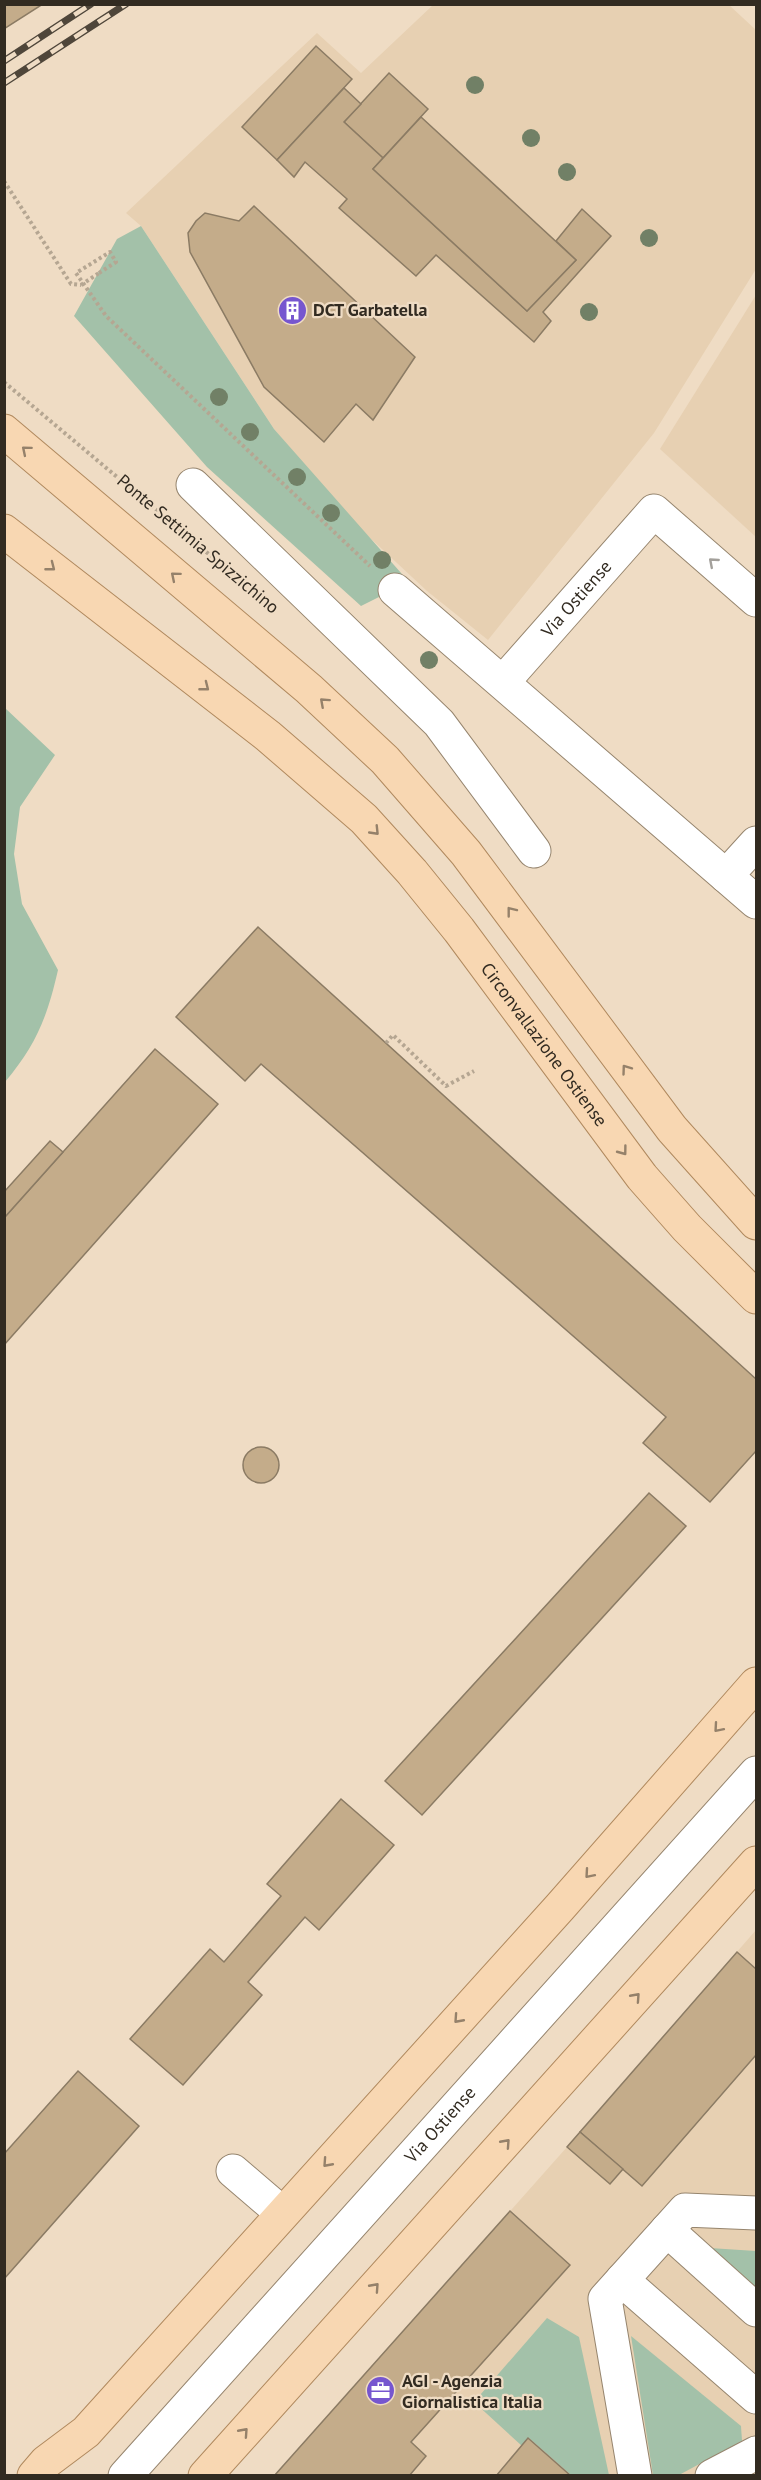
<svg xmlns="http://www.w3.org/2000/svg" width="761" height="2480" viewBox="0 0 761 2480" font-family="'PT Sans',sans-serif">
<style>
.built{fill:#e7d0b2}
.green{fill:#a3c1a9}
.building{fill:#c4ac8a;stroke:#8b7b64;stroke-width:1.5}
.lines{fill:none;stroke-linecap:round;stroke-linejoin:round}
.minor-casing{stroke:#96856e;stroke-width:35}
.major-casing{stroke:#b0895e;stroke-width:35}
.path{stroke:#b5a692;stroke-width:4;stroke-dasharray:3 3;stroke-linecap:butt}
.minor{stroke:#fff;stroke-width:33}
.major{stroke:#f8d7b2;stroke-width:33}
.rail-casing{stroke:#4f463a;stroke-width:7}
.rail{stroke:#efdcc4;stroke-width:4.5;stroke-dasharray:14;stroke-linecap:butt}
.path-bridge{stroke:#b5a692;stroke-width:4;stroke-dasharray:3 3;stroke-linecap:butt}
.tree{fill:#718066}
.oneway{stroke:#95816a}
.oneway2{stroke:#a3a09b}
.labels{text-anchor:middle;stroke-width:4.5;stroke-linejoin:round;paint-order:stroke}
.poi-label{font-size:18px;font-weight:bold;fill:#322b21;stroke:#efdcc4;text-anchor:start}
.street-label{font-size:18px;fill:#322b21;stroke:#efdcc4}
</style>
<rect width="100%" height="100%" fill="#efdcc4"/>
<g class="built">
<polygon points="433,5 729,5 756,30 756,269 654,433 488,640 427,591 353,522 274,429 141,226 126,213 317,33 361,73"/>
<polygon points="756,295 756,537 660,449"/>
<polygon points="756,1930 756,2475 275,2476 567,2147"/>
</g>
<g class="green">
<polygon points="141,226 274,429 409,582 361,606 207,467 74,316 117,239"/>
<path d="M5 708 55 755 20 807 14 854 22 904 58 970C47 1018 36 1045 5 1082Z"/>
<polygon points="694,2247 756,2251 756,2303"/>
<polygon points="547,2318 579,2337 609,2475 571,2475 529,2438 522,2446 474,2402"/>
<polygon points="631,2336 741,2426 742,2441 679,2475 653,2475"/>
</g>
<g class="building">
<polygon points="4,4 43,4 4,29"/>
<polygon points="316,46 352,79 277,160 242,127"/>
<polygon points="389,73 428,109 383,158 344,122"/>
<polygon points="344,88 361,104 344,122 383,158 373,169 527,311 576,260 556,241 582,209 611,236 543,312 551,321 534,342 436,255 416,276 339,208 347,199 305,162 294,177 277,160"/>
<polygon points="421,117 576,260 527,311 373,169"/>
<polygon points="254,206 415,357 373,420 356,404 324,442 264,387 190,252 188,233 196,221 205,213 239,221"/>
<polygon points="258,927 756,1379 756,1451 710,1502 643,1443 666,1417 261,1064 245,1081 176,1017"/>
<polygon points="155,1049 218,1104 4,1345 4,1218"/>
<polygon points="50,1141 63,1152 4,1218 4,1192"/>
<circle cx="261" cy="1465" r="18"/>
<polygon points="649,1493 686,1526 422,1815 385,1781"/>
<polygon points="341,1799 394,1845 319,1930 305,1917 248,1982 262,1995 183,2085 130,2039 210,1949 224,1962 281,1896 267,1884"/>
<polygon points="737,1952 756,1969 756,2055 642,2186 580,2132"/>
<polygon points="78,2071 139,2126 4,2279 4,2154"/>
<polygon points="580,2132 623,2169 610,2184 567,2147"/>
<polygon points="510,2211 570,2265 411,2442 426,2456 409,2476 274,2476"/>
<polygon points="528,2438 571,2476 496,2476"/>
</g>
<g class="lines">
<defs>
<g id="minor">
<polyline points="193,485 439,723 534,851"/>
<polyline points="395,590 756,902"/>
<path id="s1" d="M503 682 654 511 756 600"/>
<polyline points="726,876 756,843"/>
<polyline points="233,2171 282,2213"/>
<polyline points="667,2230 756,2310"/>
<polyline points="622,2280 756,2397"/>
<path id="s2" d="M125 2476 756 1773"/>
<polyline points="635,2476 605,2299 685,2210 756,2213"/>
<polyline points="712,2476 756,2453"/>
</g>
<g id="major">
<polyline points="4,431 309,689 385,760 466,853 672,1129 756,1223"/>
<path id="s3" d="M4 531 268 736 364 819 412 872 459 930 642 1177 687 1228 756 1297"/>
<polyline points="34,2476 46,2462 86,2432 560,1907 756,1684"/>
<polyline points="205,2476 756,1863"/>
</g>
</defs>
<use href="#minor" class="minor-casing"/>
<use href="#major" class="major-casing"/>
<g class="path">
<polyline points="4,181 71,284 81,285"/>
<polyline points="99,273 116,262 110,252 76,273 106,316 370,566"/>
<polyline points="4,382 217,561"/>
<polyline points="386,1043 393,1035 446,1086 474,1071"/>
</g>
<use href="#minor" class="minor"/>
<use href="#major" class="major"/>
<defs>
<g id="rail">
<polyline points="4,61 91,4"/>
<polyline points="4,83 126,4"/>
</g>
</defs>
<use href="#rail" class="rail-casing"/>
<use href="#rail" class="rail"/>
<polyline class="path-bridge" points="81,285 99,273"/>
</g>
<g class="tree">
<circle cx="475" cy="85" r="9"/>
<circle cx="531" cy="138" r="9"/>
<circle cx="567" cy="172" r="9"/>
<circle cx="649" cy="238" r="9"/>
<circle cx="589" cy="312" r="9"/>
<circle cx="219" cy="397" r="9"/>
<circle cx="250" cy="432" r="9"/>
<circle cx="297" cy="477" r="9"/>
<circle cx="331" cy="513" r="9"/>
<circle cx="382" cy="560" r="9"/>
<circle cx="429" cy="660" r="9"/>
</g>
<defs><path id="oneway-chevron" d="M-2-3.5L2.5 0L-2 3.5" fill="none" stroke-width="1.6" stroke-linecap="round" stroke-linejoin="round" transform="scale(1.5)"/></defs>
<g class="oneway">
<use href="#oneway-chevron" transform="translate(26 450) rotate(-140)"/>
<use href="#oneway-chevron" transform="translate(51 567) rotate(38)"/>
<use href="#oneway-chevron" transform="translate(175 576) rotate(-140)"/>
<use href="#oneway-chevron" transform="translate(205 687) rotate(38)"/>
<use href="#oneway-chevron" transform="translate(324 702) rotate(-138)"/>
<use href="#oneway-chevron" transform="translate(375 831) rotate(46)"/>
<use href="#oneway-chevron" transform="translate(511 911) rotate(-128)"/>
<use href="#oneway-chevron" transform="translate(626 1069) rotate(-126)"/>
<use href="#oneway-chevron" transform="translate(623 1151) rotate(53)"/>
<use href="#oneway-chevron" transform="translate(718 1728) rotate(131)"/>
<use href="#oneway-chevron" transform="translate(589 1874) rotate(131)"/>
<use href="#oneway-chevron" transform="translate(636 1997) rotate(-48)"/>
<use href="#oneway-chevron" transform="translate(458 2019) rotate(132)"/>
<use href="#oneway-chevron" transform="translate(506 2143) rotate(-48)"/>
<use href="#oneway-chevron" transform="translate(327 2163) rotate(132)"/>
<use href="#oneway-chevron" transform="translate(375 2287) rotate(-48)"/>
<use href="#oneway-chevron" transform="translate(244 2432) rotate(-48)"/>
</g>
<use class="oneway2" href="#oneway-chevron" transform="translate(713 562) rotate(-139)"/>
<defs>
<symbol id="building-disc" viewBox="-11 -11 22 22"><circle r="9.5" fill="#7656cf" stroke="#efdcc4"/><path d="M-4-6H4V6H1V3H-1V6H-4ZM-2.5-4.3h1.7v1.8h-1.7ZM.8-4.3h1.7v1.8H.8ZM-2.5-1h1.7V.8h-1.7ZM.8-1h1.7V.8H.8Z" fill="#fff"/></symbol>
<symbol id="office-disc" viewBox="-11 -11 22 22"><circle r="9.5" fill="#7656cf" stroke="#efdcc4"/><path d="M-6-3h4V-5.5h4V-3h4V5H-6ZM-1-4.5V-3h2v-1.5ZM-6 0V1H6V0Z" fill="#fff"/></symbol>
</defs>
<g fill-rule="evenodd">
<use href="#building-disc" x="276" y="294" width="33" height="33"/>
<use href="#office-disc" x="364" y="2374" width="33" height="33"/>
</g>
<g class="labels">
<g class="poi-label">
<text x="313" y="316">DCT Garbatella</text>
<text x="402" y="2387">AGI - Agenzia<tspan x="402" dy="21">Giornalistica Italia</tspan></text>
</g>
<g class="street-label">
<text transform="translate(198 544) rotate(40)" y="6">Ponte Settimia Spizzichino</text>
<text dy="6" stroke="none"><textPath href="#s1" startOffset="111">Via Ostiense</textPath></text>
<text dy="6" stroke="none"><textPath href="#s3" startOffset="750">Circonvallazione Ostiense</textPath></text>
<text dy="6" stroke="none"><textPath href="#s2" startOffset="472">Via Ostiense</textPath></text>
</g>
</g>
<rect width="761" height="2480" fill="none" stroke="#322b21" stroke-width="12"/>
</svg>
